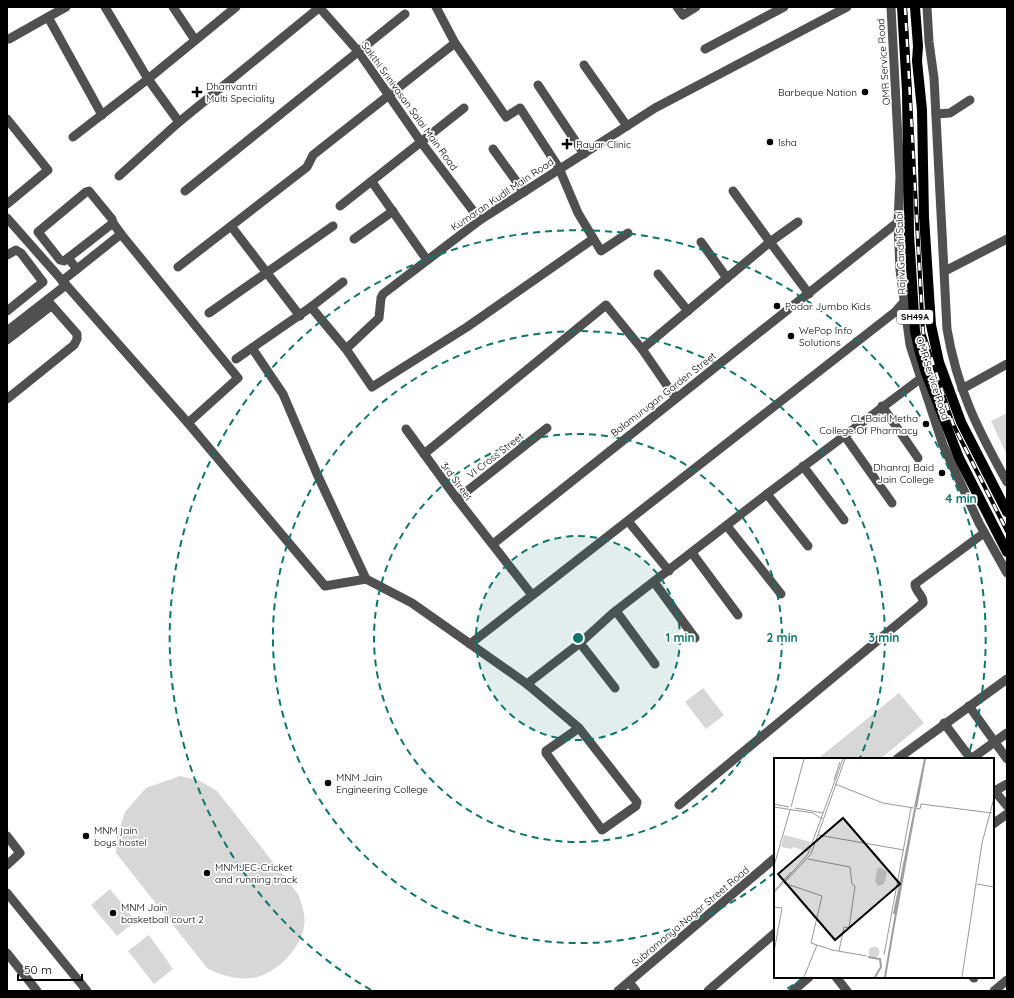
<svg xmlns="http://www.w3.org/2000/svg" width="1014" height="998" viewBox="0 0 1014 998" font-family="Quicksand,sans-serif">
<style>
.green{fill:#d7d7d7}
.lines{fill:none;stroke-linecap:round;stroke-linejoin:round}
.minor{stroke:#505050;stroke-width:9}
.major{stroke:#000;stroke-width:10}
.rail-casing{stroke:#000;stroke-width:4}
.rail{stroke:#fff;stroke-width:2.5;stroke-dasharray:8;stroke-linecap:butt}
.ring{fill:none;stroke:#0f766e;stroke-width:2;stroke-dasharray:7 5}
.poi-dot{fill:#000;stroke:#fff;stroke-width:1.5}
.labels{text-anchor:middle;stroke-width:3.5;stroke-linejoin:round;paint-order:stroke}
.shield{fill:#fff;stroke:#4c4c4c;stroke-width:1}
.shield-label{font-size:9px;font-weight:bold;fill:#000}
.street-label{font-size:10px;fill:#000;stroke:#fff}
.poi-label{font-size:10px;fill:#000;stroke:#fff;text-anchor:start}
.inset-river{fill:none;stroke:#9e9e9e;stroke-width:2}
.inset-road{fill:none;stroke:#999;stroke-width:1}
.view{fill:#000;fill-opacity:0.15;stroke:#000;stroke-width:2}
.inset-edge{fill:none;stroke:#000;stroke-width:2}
.centre{fill:#0f766e;stroke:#fff;stroke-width:2}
.ring-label{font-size:12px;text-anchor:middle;font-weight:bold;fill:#0f766e;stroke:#fff;stroke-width:3.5;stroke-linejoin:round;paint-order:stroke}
</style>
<rect width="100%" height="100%" fill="#fff"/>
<g class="green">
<polygon points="1007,413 1007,455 991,421"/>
<polygon points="703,688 724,715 706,729 685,702"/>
<polygon points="899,693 924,723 880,759 821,759 820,757"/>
<path d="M180 776 198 780 217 791 298 894C302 904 306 915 304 927 300 950 275 975 252 978 237 980 220 975 207 968L116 853 117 836 125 812 146 788Z"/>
<polygon points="110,889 136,921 117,936 91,905"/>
<polygon points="149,935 173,969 154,984 128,951"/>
</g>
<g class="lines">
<g class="minor">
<polyline points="66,7 48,17 102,115"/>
<polyline points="105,7 148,79 179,122 119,176"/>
<polyline points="173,7 195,40"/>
<polyline points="319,7 358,51 421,142 480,220"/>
<polyline points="677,7 683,15 696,7"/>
<polyline points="891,7 900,177 898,222 900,270 910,345 943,445 979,523 1007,573"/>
<path d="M927 7 929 42 934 78 947 329C957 389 978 430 1007 482"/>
<polyline points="9,39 48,17"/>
<polyline points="455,43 506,117 520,108 559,168 578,213 601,251 628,233"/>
<polyline points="705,49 784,7"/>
<polyline points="584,65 627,126"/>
<polyline points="538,85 584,154"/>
<polyline points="936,114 950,113 970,100"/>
<polyline points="7,119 48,170 7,204"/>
<polyline points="179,122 320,7"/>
<polyline points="73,137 148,79 236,7"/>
<polyline points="493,149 524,192"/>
<polyline points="372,182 427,260"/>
<polyline points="185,191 405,14"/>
<polyline points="733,191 770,242 798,222"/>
<polyline points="340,206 464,108"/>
<polyline points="7,218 188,423 325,586 366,579 412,603 527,684 580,643 613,613 767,494 920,379"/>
<polyline points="354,239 393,211"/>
<polyline points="701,242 727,278"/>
<polyline points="7,255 16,250 21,253 43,282 7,311"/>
<polyline points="68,258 113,223"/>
<polyline points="178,267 231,226"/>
<polyline points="77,269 68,258 64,261 60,260 38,232 86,192 89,191 112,219 113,223 121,234"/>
<polyline points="945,271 1007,239"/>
<polyline points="658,274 688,311"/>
<polyline points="62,281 121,234 238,378 188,423"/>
<polyline points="311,307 343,282"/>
<polyline points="209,313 333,226"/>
<polyline points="300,316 231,226 307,167 313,155 455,43 436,7"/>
<polyline points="7,331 66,285"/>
<polyline points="7,340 51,306"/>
<polyline points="252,348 283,394 317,474 366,579"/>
<polyline points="346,349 379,318 381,298 383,294 480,220 655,108 847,7"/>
<polyline points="642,349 770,242 809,294"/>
<polyline points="236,359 311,307 346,349 372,387 467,327 593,239"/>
<polyline points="962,389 1007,364"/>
<polyline points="7,399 74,345 77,339 77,334 47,300"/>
<polyline points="882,406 918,458"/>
<polyline points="406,429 457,499 532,595"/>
<polyline points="844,435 892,503"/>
<polyline points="424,454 606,305 642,349 675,397"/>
<polyline points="803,466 844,520"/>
<polyline points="767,494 808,546"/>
<polyline points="457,499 547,428"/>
<polyline points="628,521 669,571"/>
<polyline points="727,526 781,594"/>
<polyline points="493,544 898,222"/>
<polyline points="692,553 738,615"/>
<polyline points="654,582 695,638"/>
<polyline points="616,611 655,664"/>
<polyline points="580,643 615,688"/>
<polyline points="470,644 895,312 903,303"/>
<polyline points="527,684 579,728 637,802 636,806 602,830 546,753 546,751 579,728"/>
<polyline points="969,706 1007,759"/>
<polyline points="944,723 971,759"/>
<polyline points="897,759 1007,679"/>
<polyline points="971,759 1007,733"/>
<polyline points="993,789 1007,806"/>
<polyline points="993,792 1007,784"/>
<path d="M679 805 923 603C924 595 915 592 915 584L984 533"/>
<polyline points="993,824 1007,814"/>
<polyline points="7,836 20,853 7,865"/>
<polyline points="7,893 87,991"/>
<polyline points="7,953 37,991"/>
<polyline points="836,977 847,991"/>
<polyline points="973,977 974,978"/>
<polyline points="629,982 636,991"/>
<polyline points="618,991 775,858"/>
<polyline points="708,991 775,933"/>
<polyline points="793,991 809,977"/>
<polyline points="994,991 1007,980"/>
</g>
<g class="major">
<polyline points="902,7 907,92 909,234 915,331 919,349 926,373 959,458 1007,552"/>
<polyline points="915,7 918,46 917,61 922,110 924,217 931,325 939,362 961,422 1007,512"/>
</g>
<defs>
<polyline id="rail" points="905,7 923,332 953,424 1007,531"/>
</defs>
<use href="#rail" class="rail-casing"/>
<use href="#rail" class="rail"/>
</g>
<circle cx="578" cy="638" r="102" fill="#0f766e" fill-opacity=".12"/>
<g class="ring">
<circle cx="578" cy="638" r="102"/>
<circle cx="578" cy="638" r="204"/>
<path d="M775 872A306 306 0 1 1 860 758"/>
<path d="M803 978A408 408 0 0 1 785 990M371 990A408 408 0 1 1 968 757"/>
</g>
<g class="poi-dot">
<path d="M195 86h4v4h4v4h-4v4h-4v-4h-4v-4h4z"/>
<circle cx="865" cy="92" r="4"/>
<circle cx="770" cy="142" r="4"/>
<path d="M565 138h4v4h4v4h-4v4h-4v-4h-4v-4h4z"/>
<circle cx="777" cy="306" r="4"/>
<circle cx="791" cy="336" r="4"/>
<circle cx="926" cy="424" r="4"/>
<circle cx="942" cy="473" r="4"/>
<circle cx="328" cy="783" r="4"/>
<circle cx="86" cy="836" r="4"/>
<circle cx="207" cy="873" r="4"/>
<circle cx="113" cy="913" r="4"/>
</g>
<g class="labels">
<rect class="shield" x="897" y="310" width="36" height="14" rx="3"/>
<g class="shield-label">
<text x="915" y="320">SH49A</text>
</g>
<g class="street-label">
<text transform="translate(883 62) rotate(-94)" y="4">OMR Service Road</text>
<text transform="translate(410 106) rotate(54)" y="4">Sakthi Srinivasan Salai Main Road</text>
<text transform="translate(502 194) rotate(-34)" y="4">Kumaran Kudil Main Road</text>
<text transform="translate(900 253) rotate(-92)" y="4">Rajiv Gandhi Salai</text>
<text transform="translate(933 378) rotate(72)" y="4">OMR Service Road</text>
<text transform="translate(663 394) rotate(-38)" y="4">Balamurugan Garden Street</text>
<text transform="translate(495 455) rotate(-38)" y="4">VI Cross Street</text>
<text transform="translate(457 481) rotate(53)" y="4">3rd Street</text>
<text transform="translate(690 916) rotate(-40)" y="4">Subramanya Nagar Street Road</text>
</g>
<g class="poi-label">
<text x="206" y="90">Dhanvantri<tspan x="206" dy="12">Multi Speciality</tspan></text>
<text x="857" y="96" text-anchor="end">Barbeque Nation</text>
<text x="778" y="146">Isha</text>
<text x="576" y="148">Rayar Clinic</text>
<text x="785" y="310">Podar Jumbo Kids</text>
<text x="799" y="334">WePop Info<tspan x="799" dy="12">Solutions</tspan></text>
<text x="918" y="422" text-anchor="end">CL Baid Metha<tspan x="918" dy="12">College Of Pharmacy</tspan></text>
<text x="934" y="471" text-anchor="end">Dhanraj Baid<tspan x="934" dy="12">Jain College</tspan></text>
<text x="336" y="781">MNM Jain<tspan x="336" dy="12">Engineering College</tspan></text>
<text x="94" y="834">MNM jain<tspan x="94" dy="12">boys hostel</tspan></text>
<text x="215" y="871">MNMJEC-Cricket<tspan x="215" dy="12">and running track</tspan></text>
<text x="121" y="911">MNM Jain<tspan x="121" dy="12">basketball court 2</tspan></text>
</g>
</g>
<g transform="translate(774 758)">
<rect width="220" height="220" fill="#fff"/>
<path d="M10 77 37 84 33 94 19 89 18 91 7 89ZM106 109 113 114 110 126 104 128 101 123 103 112ZM94.5 194a5.5 5.5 0 1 1 11 0a5.5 5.5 0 1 1-11 0Z" fill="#d7d7d7"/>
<path d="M150 1H152L143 50 140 49ZM140 51H142L123 156H119Z" fill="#9e9e9e"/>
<path class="inset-river" d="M94 199 106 201 107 209 101 219M111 219 122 155"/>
<path class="inset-road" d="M60 22 66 4M61 26 109 45 146 51 147 46 218 55M0 46 15 49M0 49 39 55 48 61M17 49 30 1M21 50 49 55M44 77 130 92M34 101 76 109 78 126 81 128 75 170 70 169 65 193M0 108 16 52M12 123 37 96 71 1M10 125 48 138 37 185 58 192 93 198M203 126 220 129M0 133 17 114M0 135 34 96 69 1M0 149 8 150 0 194M110 197 137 50M30 219 43 187M188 219 208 85 220 40"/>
<path class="view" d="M69 60 126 126 61 182 4 116Z"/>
<rect width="220" height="220" class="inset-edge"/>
</g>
<circle cx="578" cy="638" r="6" class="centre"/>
<g class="ring-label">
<text x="961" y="503">4 min</text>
<text x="680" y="642">1 min</text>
<text x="782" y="642">2 min</text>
<text x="884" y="642">3 min</text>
</g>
<rect width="1014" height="998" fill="none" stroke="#000000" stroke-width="16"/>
<path d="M18 974v6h64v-6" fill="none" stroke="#000000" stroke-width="2"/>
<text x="24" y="974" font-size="12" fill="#000000" stroke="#ffffff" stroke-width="3" paint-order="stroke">50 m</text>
</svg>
